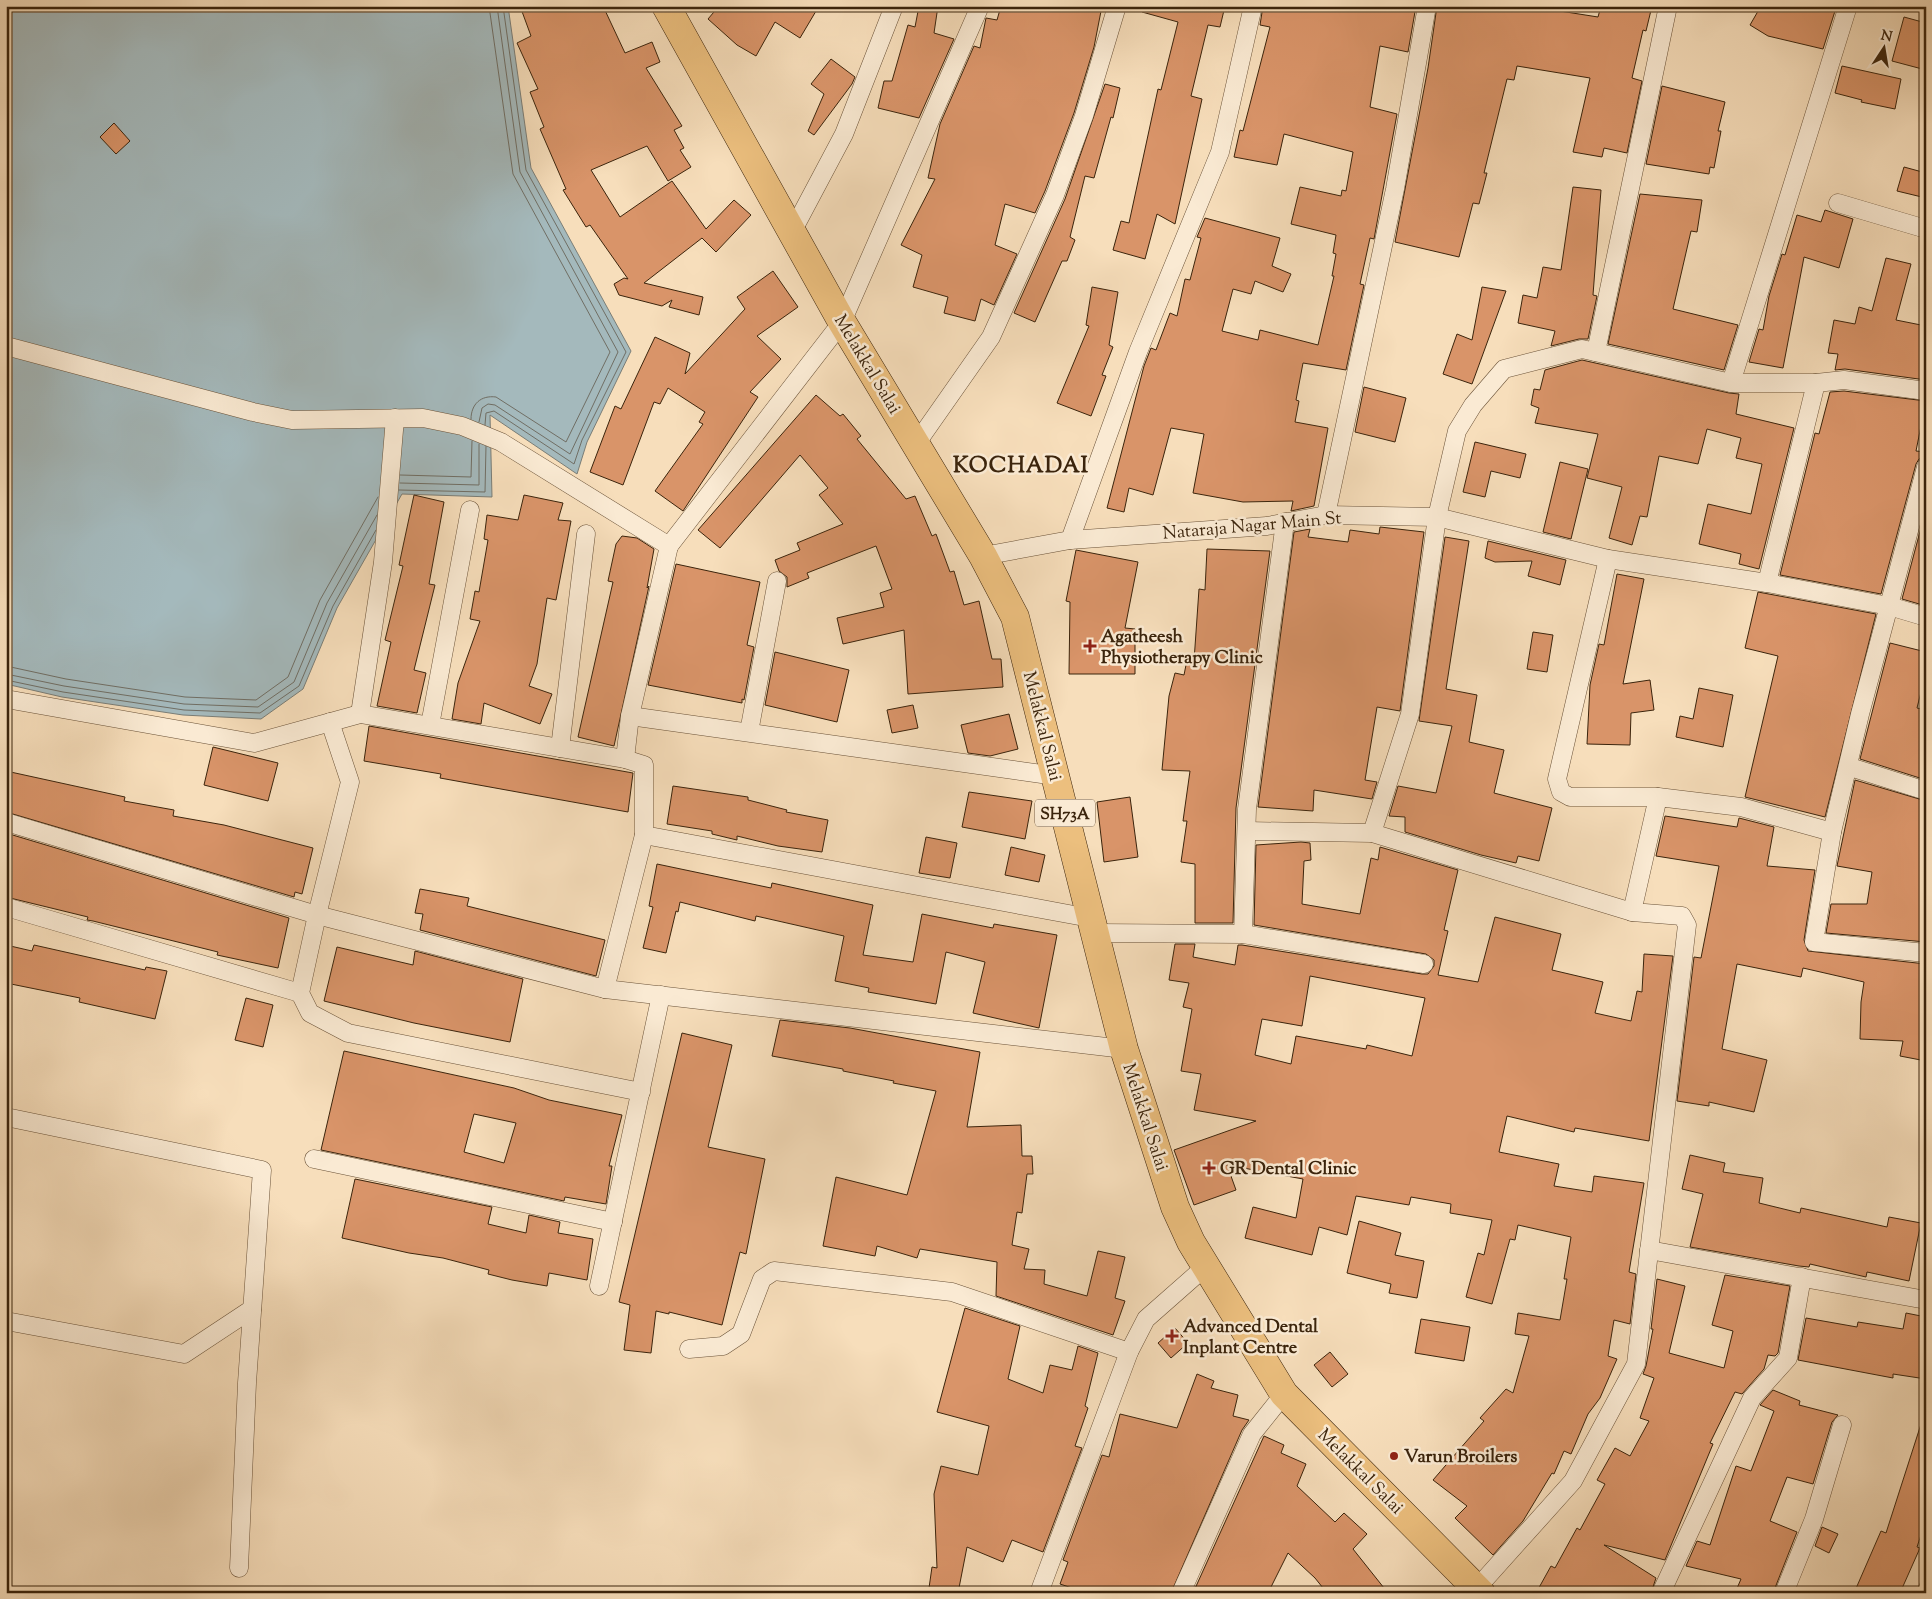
<svg xmlns="http://www.w3.org/2000/svg" width="1932" height="1599" viewBox="0 0 1932 1599" font-family="'Sorts Mill Goudy',serif">
<style>
.green{fill:#bec18f;stroke:#7c724e}
.water{fill:#a4b9bc;stroke:#7a7d76}
.lines{fill:none;stroke-linecap:round;stroke-linejoin:round}
.shore{stroke:#706e64;stroke-width:1}
.building{fill:#d99469;stroke:#3b240c;fill-rule:evenodd}
.minor-casing{stroke:#6a5238;stroke-width:19}
.primary-casing{stroke:#3b240c;stroke-width:29}
.minor{stroke:#faead3;stroke-width:18}
.primary{stroke:#ecbf7e;stroke-width:28}
.poi-dot{fill:#8f2418;stroke:#faead3;stroke-width:2}
.labels{text-anchor:middle;stroke-width:5;stroke-linejoin:round;paint-order:stroke}
.shield{fill:#faead3;stroke:#745f48;stroke-width:1}
.shield-label{font-size:16px;font-weight:bold;fill:#3b240c}
.street-label{font-size:18px;fill:#3b240c;stroke:#faead3}
.poi-label{font-size:18px;font-weight:bold;fill:#3b240c;stroke:#faead3;text-anchor:start}
.district-label{font-size:22px;font-weight:bold;letter-spacing:1px;fill:#3b240c;stroke:#faead3}
</style>
<rect width="100%" height="100%" fill="#f7debb"/>
<filter id="stains"><feTurbulence type="fractalNoise" baseFrequency=".004" numOctaves="4"/><feColorMatrix values="0 0 0 0 .2 0 0 0 0 .09 0 0 0 0 .02 0 0 0 .5 -.17"/></filter>
<radialGradient id="worn" r=".72"><stop offset=".6" stop-color="#630" stop-opacity="0"/><stop offset="1" stop-color="#630" stop-opacity=".3"/></radialGradient>
<polygon class="green" points="1926,1569 1926,1593 1916,1593"/>
<polygon class="water" points="6,6 508,6 531,168 631,351 587,442 577,474 490,415 492,497 402,494 337,608 303,689 261,719 183,715 62,697 6,684"/>
<g class="lines">
<g class="shore">
<path d="M471 419C471 404 481 395 496 397L566 442 610 352 513 174 489 6"/>
<polyline points="479,422 482,408 488,404 495,405 570,454 618,352 520,172 497,6"/>
<polyline points="485,425 486,413 494,411 574,464 582,440 626,352 526,170 503,6"/>
<polyline points="400,475 471,477 472,441"/>
<polyline points="400,483 479,485 479,444"/>
<polyline points="399,490 485,492 486,446"/>
<polyline points="6,666 66,679 185,697 256,700 288,677 320,600 378,497"/>
<polyline points="6,674 64,686 184,704 258,707 294,682 327,603 377,515"/>
<polyline points="6,680 63,692 184,710 260,713 299,686 333,606 376,530"/>
</g>
</g>
<g class="building">
<polygon points="520,6 603,6 625,53 652,42 660,62 646,68 682,126 674,130 684,148 680,150 691,167 668,181 647,146 591,170 620,217 672,181 706,229 734,200 751,215 716,252 702,238 644,283 703,297 699,315 669,307 672,300 662,306 619,295 614,284 624,278 628,279 590,225 586,227 563,190 566,189 540,129 544,127 530,92 538,89 517,43 531,36"/>
<polygon points="719,6 819,6 800,38 775,22 756,56 737,45 708,19"/>
<polygon points="919,6 938,6 934,33 954,39 919,118 878,108 884,81 892,81 908,25 915,27"/>
<polygon points="1001,6 1102,6 1094,47 1074,113 1045,191 1035,213 1005,204 995,245 1017,254 994,305 981,299 975,321 944,313 948,297 913,287 922,255 901,245 935,179 928,178 940,124 974,46 980,48 986,18 997,20"/>
<polygon points="1143,6 1225,6 1220,27 1208,25 1191,96 1202,99 1175,224 1157,214 1145,259 1113,250 1121,221 1129,223 1158,89 1161,90 1178,22 1142,12"/>
<polygon points="1263,6 1416,6 1408,52 1380,46 1370,107 1397,114 1374,239 1370,238 1360,284 1364,285 1346,370 1303,363 1296,400 1299,401 1295,422 1328,428 1314,506 1291,511 1293,501 1243,502 1193,493 1204,434 1171,428 1153,495 1129,488 1124,512 1107,508 1144,366 1151,348 1156,350 1170,313 1177,316 1185,279 1190,280 1201,238 1197,237 1205,218 1280,238 1272,266 1291,274 1283,292 1255,281 1251,294 1233,289 1222,331 1258,340 1260,330 1318,345 1334,276 1332,276 1336,254 1333,253 1336,235 1291,224 1300,187 1341,196 1342,190 1346,191 1353,152 1284,134 1277,165 1234,157 1240,130 1243,131 1270,27 1260,25"/>
<polygon points="1437,6 1528,6 1598,17 1601,6 1652,6 1646,31 1643,30 1632,78 1642,81 1627,153 1604,148 1602,157 1573,152 1590,78 1517,66 1514,80 1507,79 1484,173 1487,173 1479,204 1473,203 1459,257 1395,242 1428,68"/>
<polygon points="1761,6 1815,6 1835,11 1823,49 1768,36 1750,25"/>
<polygon points="1904,17 1926,23 1926,70 1892,61"/>
<polygon points="831,59 855,77 852,84 814,135 808,131 824,94 811,84"/>
<polygon points="1842,66 1901,79 1895,109 1861,102 1862,100 1835,93"/>
<polygon points="1105,84 1120,88 1113,118 1111,117 1094,178 1085,176 1070,237 1075,240 1067,261 1062,261 1035,322 1014,313 1065,199"/>
<polygon points="1662,86 1725,102 1718,131 1721,131 1714,168 1710,167 1709,174 1646,164"/>
<polygon points="114,123 130,141 116,154 100,137"/>
<polygon points="1904,167 1926,173 1926,198 1897,191"/>
<polygon points="1573,187 1601,190 1593,295 1597,296 1588,339 1579,339 1551,346 1555,331 1518,323 1523,295 1537,298 1543,267 1561,270"/>
<polygon points="1640,194 1702,200 1697,232 1691,231 1673,309 1738,325 1724,370 1608,344"/>
<polygon points="1825,210 1853,219 1839,268 1804,257 1783,368 1749,362 1759,329 1763,330 1769,296 1782,254 1785,255 1797,215 1821,222"/>
<polygon points="1886,258 1911,264 1896,320 1926,326 1926,380 1845,369 1835,370 1838,354 1828,353 1834,320 1855,324 1859,307 1872,311"/>
<polygon points="773,271 798,307 757,336 781,359 750,392 758,397 683,511 655,491 703,424 699,422 705,412 668,388 660,404 654,402 623,485 590,472 615,406 621,409 655,337 690,353 685,374 745,309 737,297"/>
<polygon points="1092,287 1118,292 1109,345 1113,347 1102,375 1106,376 1091,416 1057,403 1089,326 1086,325"/>
<polygon points="1482,287 1506,291 1472,384 1443,374 1457,334 1472,340"/>
<polygon points="1582,360 1729,393 1739,394 1736,414 1794,428 1759,569 1739,564 1741,554 1699,544 1708,504 1751,514 1762,464 1736,458 1741,438 1707,429 1698,464 1659,456 1647,517 1640,516 1632,545 1609,538 1622,487 1587,478 1598,434 1535,423 1539,408 1531,405 1534,389 1540,390 1545,370"/>
<polygon points="1364,387 1406,398 1395,442 1355,432"/>
<polygon points="1844,391 1926,401 1916,451 1926,452 1926,457 1919,459 1916,464 1881,594 1780,575 1815,433 1819,434 1830,392"/>
<polygon points="816,395 840,416 843,414 861,436 857,439 906,499 915,496 932,536 936,534 950,572 954,571 964,605 979,601 992,659 1001,659 1003,687 908,694 904,630 843,644 837,618 884,607 880,593 892,589 876,546 807,573 809,578 787,587 787,577 779,571 775,560 800,550 797,543 843,524 819,495 828,488 800,455 720,548 698,530"/>
<polygon points="1475,442 1526,454 1520,478 1491,471 1485,497 1463,492"/>
<polygon points="1560,462 1588,469 1571,539 1543,532"/>
<polygon points="414,495 444,502 429,584 435,585 414,670 426,673 417,713 377,706 391,642 385,640 403,566 399,565"/>
<polygon points="524,495 563,503 558,520 571,521 556,600 547,598 537,664 529,686 552,694 540,724 484,703 481,724 452,719 458,683 480,621 470,619 475,591 479,592 488,540 484,539 487,515 518,520"/>
<polygon points="1926,509 1926,606 1902,599"/>
<polygon points="1380,527 1424,532 1400,711 1377,707 1365,780 1377,782 1372,799 1314,790 1313,811 1258,807 1294,532 1310,529 1308,537 1348,542 1350,530 1379,534"/>
<polygon points="622,536 637,538 654,549 647,588 649,586 614,746 578,737 613,582 608,581 616,544"/>
<polygon points="1445,537 1469,541 1446,689 1477,695 1469,742 1504,750 1494,793 1552,808 1539,861 1518,856 1516,863 1481,855 1405,832 1405,817 1389,816 1398,786 1436,793 1452,726 1419,721"/>
<polygon points="1488,541 1566,560 1560,585 1528,576 1532,561 1495,562 1485,558"/>
<polygon points="1207,549 1270,551 1236,808 1233,923 1195,923 1195,864 1181,862 1187,821 1183,821 1190,771 1162,770 1169,696 1175,673 1184,675 1187,660 1194,661 1199,589 1205,590"/>
<polygon points="1076,550 1138,562 1125,628 1135,629 1135,674 1069,674 1070,602 1066,601"/>
<polygon points="676,564 760,582 747,645 754,647 744,700 742,699 742,703 648,685"/>
<polygon points="1617,574 1644,579 1623,684 1650,680 1654,710 1631,713 1630,745 1587,744 1590,685 1599,644 1604,645"/>
<polygon points="1758,592 1876,614 1825,817 1745,797 1778,656 1745,648"/>
<polygon points="1533,632 1553,635 1547,672 1527,669"/>
<polygon points="1890,643 1926,652 1926,672 1917,708 1926,710 1926,780 1860,759"/>
<polygon points="775,652 849,670 837,722 765,705"/>
<polygon points="1699,688 1733,695 1723,747 1676,737 1680,716 1693,719"/>
<polygon points="913,705 918,728 892,733 887,710"/>
<polygon points="1009,714 1018,749 990,756 968,753 961,725"/>
<polygon points="369,726 633,773 628,812 440,778 441,774 364,761"/>
<polygon points="213,747 278,763 268,801 204,785"/>
<polygon points="6,771 125,797 124,801 174,810 173,816 224,825 313,848 302,894 295,892 294,897 6,812"/>
<polygon points="1855,780 1926,801 1926,942 1826,933 1831,904 1867,904 1872,872 1837,866"/>
<polygon points="673,786 748,797 748,800 787,810 786,812 828,820 822,852 778,846 737,836 737,840 712,834 712,831 667,824"/>
<polygon points="969,792 1032,801 1025,839 962,827"/>
<polygon points="1130,797 1138,857 1104,862 1097,802"/>
<polygon points="1665,816 1737,827 1739,818 1774,827 1767,866 1815,870 1804,940 1808,951 1926,964 1926,1061 1900,1056 1903,1041 1860,1039 1861,1002 1864,982 1803,968 1801,977 1737,964 1722,1049 1767,1060 1754,1112 1709,1102 1709,1106 1677,1101 1694,957 1701,958 1719,866 1656,856"/>
<polygon points="6,833 289,918 278,968 217,955 218,952 93,921 87,920 88,917 6,897"/>
<polygon points="926,837 957,843 950,878 919,873"/>
<path d="M1301 842 1310 843 1311 860 1304 861 1302 904 1360 914 1371 858 1378 860 1380 847 1458 870 1444 930 1448 931 1438 975 1478 982 1495 917 1561 934 1552 970 1603 982 1595 1013 1631 1021 1637 991 1642 992 1644 954 1673 956 1649 1141 1575 1128 1574 1132 1507 1116 1499 1152 1559 1164 1554 1186 1592 1192 1594 1176 1644 1183 1629 1272 1636 1274 1630 1324 1614 1320 1608 1356 1617 1359 1600 1398 1588 1414 1571 1454 1564 1451 1554 1474 1552 1473 1523 1521 1493 1555 1455 1518 1467 1506 1433 1480 1484 1421 1480 1418 1506 1389 1513 1393 1529 1336 1515 1334 1518 1313 1560 1320 1567 1279H1564L1571 1237 1518 1225 1515 1240 1510 1239 1492 1304 1466 1297 1478 1253 1484 1255 1492 1220 1450 1213 1451 1204 1411 1197 1409 1205 1356 1196 1347 1235 1319 1227 1312 1255 1245 1238 1253 1207 1296 1218 1303 1179 1227 1165 1236 1190 1194 1205 1174 1150 1256 1121 1194 1110 1201 1074 1181 1071 1192 1009 1183 1007 1189 983 1169 980 1175 944H1195L1193 957 1235 965 1238 945H1242L1422 974H1428L1434 966V960L1426 954 1254 925 1256 845ZM1310 976 1425 998 1412 1056 1367 1045 1366 1049 1296 1036 1291 1064 1255 1055 1262 1019 1302 1026Z"/>
<polygon points="1011,847 1045,855 1039,882 1005,875"/>
<polygon points="657,864 771,888 772,883 873,905 863,955 913,962 922,914 993,928 994,924 1057,935 1039,1028 973,1013 985,962 946,952 936,1004 868,992 869,988 835,981 844,936 756,916 755,921 680,902 678,912 676,911 666,953 643,948 653,907 649,906"/>
<polygon points="420,889 469,898 467,906 605,940 596,976 420,930 423,914 415,913"/>
<polygon points="6,945 32,951 34,945 145,970 146,967 167,971 155,1019 79,1002 80,998 6,983"/>
<polygon points="337,947 413,965 415,951 523,979 510,1042 414,1023 324,1001"/>
<polygon points="246,998 273,1005 263,1047 235,1040"/>
<polygon points="780,1020 850,1028 980,1052 967,1127 1021,1125 1022,1156 1032,1156 1033,1174 1027,1174 1022,1213 1017,1212 1012,1245 1029,1249 1024,1269 1045,1270 1044,1284 1087,1296 1098,1251 1125,1257 1115,1298 1125,1301 1113,1335 996,1296 997,1262 920,1249 917,1258 877,1246 875,1256 823,1246 836,1177 907,1195 936,1091 893,1083 894,1081 843,1071 843,1069 772,1056"/>
<polygon points="682,1033 732,1045 708,1147 765,1159 746,1254 740,1252 722,1325 669,1312 669,1314 656,1311 651,1353 624,1350 630,1305 619,1302"/>
<path d="M344 1051 514 1088 549 1100 622 1115 609 1166H612L606 1204 565 1197 564 1201 321 1150ZM474 1114 516 1123 504 1163 464 1152Z"/>
<polygon points="1690,1155 1725,1163 1723,1172 1763,1178 1759,1203 1800,1213 1801,1208 1887,1227 1889,1217 1921,1223 1909,1281 1867,1272 1866,1277 1810,1264 1809,1267 1799,1266 1690,1247 1703,1194 1682,1189"/>
<polygon points="355,1179 492,1207 488,1224 526,1233 529,1215 560,1222 558,1233 593,1239 587,1280 549,1273 547,1286 512,1280 488,1274 489,1270 443,1258 409,1253 342,1238"/>
<polygon points="1359,1221 1401,1233 1395,1255 1424,1261 1417,1298 1389,1293 1391,1284 1347,1273"/>
<polygon points="1725,1275 1790,1286 1778,1353 1775,1356 1768,1355 1764,1369 1742,1394 1735,1392 1710,1443 1713,1444 1665,1560 1604,1545 1656,1578 1651,1593 1536,1593 1551,1566 1555,1568 1577,1528 1580,1530 1605,1484 1597,1480 1615,1448 1630,1456 1649,1421 1640,1418 1654,1378 1643,1374 1646,1366 1653,1329 1651,1329 1657,1279 1685,1286 1669,1353 1724,1368 1733,1331 1712,1325"/>
<polygon points="965,1308 1020,1326 1008,1379 1043,1393 1050,1365 1072,1370 1078,1346 1098,1353 1085,1406 1088,1408 1075,1446 1082,1448 1043,1552 1012,1540 1003,1562 967,1547 958,1593 953,1593 929,1588 932,1567 937,1568 934,1494 941,1466 978,1475 989,1426 937,1412"/>
<polygon points="1906,1313 1926,1317 1926,1379 1893,1374 1893,1378 1798,1360 1806,1318 1857,1327 1858,1322 1903,1329"/>
<polygon points="1421,1319 1470,1327 1464,1361 1415,1353"/>
<polygon points="1175,1328 1188,1343 1171,1358 1158,1343"/>
<polygon points="1330,1352 1348,1374 1332,1387 1314,1365"/>
<polygon points="1197,1374 1214,1381 1211,1388 1238,1395 1233,1416 1249,1420 1242,1430 1171,1593 1087,1593 1060,1584 1068,1562 1063,1560 1102,1455 1109,1457 1120,1414 1177,1428"/>
<polygon points="1773,1390 1800,1401 1799,1405 1838,1415 1832,1422 1813,1484 1787,1477 1770,1521 1797,1532 1773,1593 1735,1593 1741,1579 1686,1566 1697,1541 1710,1545 1736,1466 1751,1471 1774,1411 1760,1405"/>
<polygon points="1922,1421 1926,1421 1926,1520 1917,1547 1920,1548 1900,1593 1854,1593 1881,1531 1886,1533"/>
<polygon points="1264,1436 1284,1445 1281,1453 1306,1464 1297,1486 1335,1522 1344,1513 1367,1534 1353,1549 1388,1593 1327,1593 1315,1578 1288,1553 1268,1593 1193,1593"/>
<polygon points="1822,1527 1838,1534 1829,1553 1815,1546"/>
</g>
<g class="lines">
<defs>
<g id="minor">
<polyline points="1838,203 1926,229"/>
<polyline points="792,232 844,134 894,6"/>
<polyline points="6,346 253,412 292,420 423,418 462,426 501,442 669,546 842,322 980,6"/>
<polyline points="1596,352 1668,6"/>
<polyline points="1731,383 1848,6"/>
<polyline points="1816,383 1767,583 1889,606 1926,617"/>
<polyline points="916,444 991,337 1055,195 1084,116 1117,6"/>
<polyline points="1926,467 1860,714 1832,832 1814,942 1926,953"/>
<polyline points="1326,515 1395,189 1427,6"/>
<polyline points="1070,540 1138,352 1220,152 1253,6"/>
<polyline points="983,556 1070,540 1267,526 1326,515 1437,517 1457,431 1473,405 1504,369 1582,349 1731,383 1816,383 1844,380 1926,391"/>
<polyline points="1608,559 1557,779 1561,792 1570,797 1658,797"/>
<polyline points="6,699 254,743 360,714 383,562 395,418"/>
<polyline points="360,714 625,759 644,765 644,835 605,989 1124,1049"/>
<polyline points="630,716 1056,776"/>
<polyline points="330,722 350,782 317,915 605,989"/>
<polyline points="430,725 470,510"/>
<polyline points="749,732 777,581"/>
<polyline points="560,748 586,534"/>
<polyline points="625,759 630,716 669,546"/>
<polyline points="1850,767 1926,791"/>
<polyline points="6,822 317,915 300,993 310,1013 348,1033 641,1092"/>
<polyline points="1247,831 1372,833 1632,912"/>
<polyline points="1372,833 1410,714 1437,517 1608,559 1767,583"/>
<polyline points="644,835 1090,918"/>
<polyline points="6,907 300,993"/>
<polyline points="1094,933 1243,934 1424,964"/>
<polyline points="1243,934 1247,809 1285,522"/>
<polyline points="6,1117 262,1170 247,1383 239,1568"/>
<polyline points="314,1159 613,1222"/>
<polyline points="1649,1250 1926,1300"/>
<polyline points="599,1286 661,995"/>
<polyline points="6,1321 184,1354 252,1309"/>
<polyline points="689,1349 723,1346 741,1334 762,1279 774,1271 952,1292 1129,1352"/>
<polyline points="1477,1588 1573,1481 1636,1364 1687,925 1682,916 1632,912 1658,797 1741,807 1832,832"/>
<polyline points="1039,1593 1129,1352 1146,1319 1205,1267"/>
<polyline points="1181,1593 1252,1434 1284,1394"/>
<polyline points="1661,1593 1752,1398 1788,1358 1802,1277"/>
<polyline points="1784,1593 1814,1519 1842,1425"/>
</g>
<polyline id="primary" points="666,6 842,322 983,556 1015,617 1124,1049 1175,1207 1191,1242 1284,1394 1481,1593"/>
</defs>
<use href="#minor" class="minor-casing"/>
<use href="#primary" class="primary-casing"/>
<use href="#minor" class="minor"/>
<use href="#primary" class="primary"/>
</g>
<g class="poi-dot">
<path d="M1087.5 638.5h5v5h5v5h-5v5h-5v-5h-5v-5h5z"/>
<path d="M1206.5 1160.5h5v5h5v5h-5v5h-5v-5h-5v-5h5z"/>
<path d="M1169.5 1328.5h5v5h5v5h-5v5h-5v-5h-5v-5h5z"/>
<circle cx="1394" cy="1456" r="5"/>
</g>
<g class="labels">
<rect class="shield" x="1035" y="799.5" width="60" height="27" rx="4"/>
<g class="shield-label">
<text x="1065" y="819">SH73A</text>
</g>
<g class="street-label">
<text transform="translate(868 364) rotate(59)" y="6">Melakkal Salai</text>
<text transform="translate(1252 525) rotate(-5)" y="6">Nataraja Nagar Main St</text>
<text transform="translate(1043 726) rotate(76)" y="6">Melakkal Salai</text>
<text transform="translate(1146 1117) rotate(72)" y="6">Melakkal Salai</text>
<text transform="translate(1361 1471) rotate(45)" y="6">Melakkal Salai</text>
</g>
<g class="poi-label">
<text x="1101" y="642">Agatheesh<tspan x="1101" dy="21">Physiotherapy Clinic</tspan></text>
<text x="1220" y="1174">GR Dental Clinic</text>
<text x="1183" y="1332">Advanced Dental<tspan x="1183" dy="21">Inplant Centre</tspan></text>
<text x="1404" y="1462">Varun Broilers</text>
</g>
<g class="district-label">
<text x="1021" y="472">KOCHADAI</text>
</g>
</g>
<rect width="1932" height="1599" fill="none" stroke="#f7debb" stroke-width="25"/>
<rect x="8" y="8" width="1917" height="1584" fill="none" stroke="#3b240c" stroke-width="2.5"/>
<rect x="12" y="12" width="1907" height="1574" fill="none" stroke="#3b240c"/>
<g transform="translate(1884 48) rotate(12)" stroke="#faead3" stroke-width="4" paint-order="stroke">
<path d="M0-4L9 19L0 12L-9 19Z" fill="#3b240c"/>
<text y="-8" font-size="14" font-weight="bold" text-anchor="middle" fill="#3b240c">N</text>
</g>
<rect width="100%" height="100%" filter="url(#stains)"/>
<rect width="100%" height="100%" fill="url(#worn)"/>
</svg>
